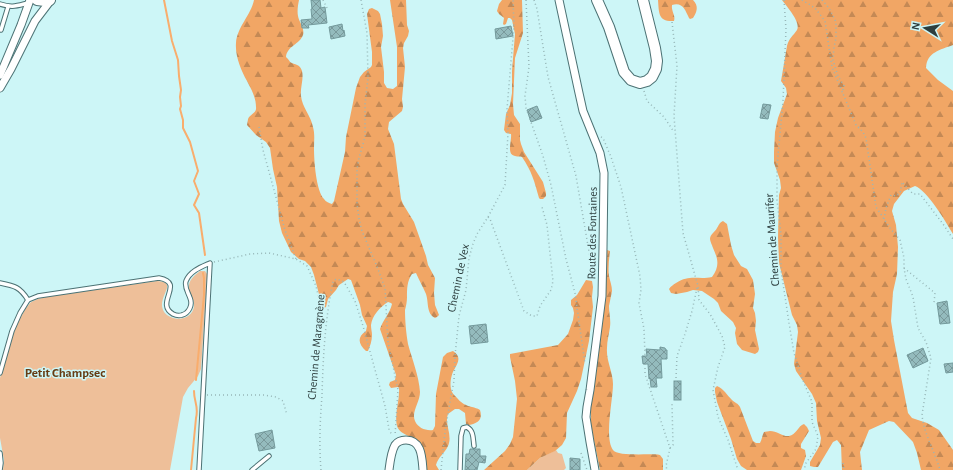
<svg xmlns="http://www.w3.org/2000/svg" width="953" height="470" viewBox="0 0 953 470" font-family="'Alegreya Sans',sans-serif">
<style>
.grass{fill:#eebf99}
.forest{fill:url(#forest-firs)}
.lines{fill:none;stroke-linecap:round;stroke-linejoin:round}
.stream{stroke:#f9ad6d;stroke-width:2}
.building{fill:url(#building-cross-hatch);stroke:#749a9c}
.service-casing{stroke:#4c7274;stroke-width:5.5}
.minor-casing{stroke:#4c7274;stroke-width:9}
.secondary-casing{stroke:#4c7274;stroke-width:12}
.path{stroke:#97b7b8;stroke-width:1.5;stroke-dasharray:1 3;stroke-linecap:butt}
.service{stroke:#fff;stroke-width:3.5}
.minor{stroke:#fff;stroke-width:7}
.secondary{stroke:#fff;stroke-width:10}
.labels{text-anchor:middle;stroke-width:3;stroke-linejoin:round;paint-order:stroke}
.street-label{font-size:12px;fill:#2d3e3e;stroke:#cdf6f7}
.neighbourhood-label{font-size:13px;font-weight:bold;fill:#663c13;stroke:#cdf6f7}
</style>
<defs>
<pattern id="forest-firs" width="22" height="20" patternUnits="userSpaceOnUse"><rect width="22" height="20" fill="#f1a665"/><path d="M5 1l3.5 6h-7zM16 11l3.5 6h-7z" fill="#c48955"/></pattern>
<pattern id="building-cross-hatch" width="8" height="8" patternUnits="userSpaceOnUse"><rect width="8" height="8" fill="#94bbbd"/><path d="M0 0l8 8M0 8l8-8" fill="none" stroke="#79999b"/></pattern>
</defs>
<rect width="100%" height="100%" fill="#cdf6f7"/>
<g class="grass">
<path d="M200 271H205L207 274V278L201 369 198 376 188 388 183 397 170 470H3L4 460 0 438V378L10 341 18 322 26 308 31 302 38 299 46 297 157 281C182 282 151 300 167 315 176 322 193 319 194 306 195 298 187 292 189 285 190 279 195 275 200 271Z"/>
<polygon points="556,450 558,453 562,454 566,468 564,470 527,470 540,458"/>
</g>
<g class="forest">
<path d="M254 0H299C298 5 297 11 298 16 299 22 305 29 303 35 300 44 287 46 286 57 287 58 290 61 290 62 295 65 300 64 302 71 304 79 300 88 301 96 302 107 311 116 313 127 315 134 314 141 314 148 314 160 316 191 324 199 326 202 329 203 332 204L334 201 345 152 346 137 356 88 360 77 364 72 371 67 372 65V52L367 14 369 9 372 8 378 11 380 14 382 24 383 36 381 47 384 72V83L387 88 393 89 397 86V47L390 0H406L407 25 409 31 408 36 404 43 403 48 405 67 402 99 403 107 402 111 389 122 388 129 394 144 401 199 403 204 414 222 426 256 428 265 435 278 434 293 435 305 439 315 437 317 435 318C426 313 429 303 426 294 423 287 419 280 416 273L412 274C407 281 407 289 407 297 407 302 406 306 405 310 405 320 406 333 408 344 412 359 419 376 420 392 420 402 411 412 415 421 418 428 426 431 433 430L435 426 436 394 443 357 447 353 453 351C462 357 458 363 454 370 451 375 449 386 452 392 453 394 456 397 458 399 461 403 467 406 472 407 475 408 477 408 480 410 483 420 478 423 469 425L466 424 465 413 459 409H455L448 414C444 424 453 435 448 446 445 453 438 457 436 465L439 470H426C425 463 425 451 421 445 416 436 400 436 397 426 394 413 400 401 399 388L398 387 391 388 389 385 390 382 395 380 396 375 380 329C383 320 390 313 392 304L391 303 388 302C380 307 372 316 371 325 371 329 372 332 372 335 372 341 370 346 368 351H366C358 344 357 337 366 331L367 326 362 315 360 305 351 280 348 279 339 285 336 290 328 299 326 307 324 308 323 307 321 302 314 275 311 267 305 261 299 259 291 252 282 233 279 221 277 187 273 169 270 148 266 142 256 135 247 125C247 125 248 120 248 119 250 114 257 113 256 107 256 97 251 89 247 81 241 70 235 56 236 43 237 27 251 15 254 0Z"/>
<path d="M502 0H522L523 33 515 58 513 104 514 115 520 124V140L521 144 524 152 543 182 546 193V196L543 199H540L539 198C534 180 532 172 522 157 520 156 518 157 515 156 506 155 512 140 511 134L506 133 504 130 506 114 510 105 512 93V71L515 34 512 20 510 18H508L506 24 504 25 503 24 504 18C501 15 499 15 497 11L499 4Z"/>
<path d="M658 0H693C699 6 697 12 693 18L690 19 689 18C685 10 683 2 672 5 671 11 676 16 674 21 658 22 659 13 658 0Z"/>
<path d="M782 0H953V45C940 50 927 52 926 68L938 80 953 91V234C946 222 927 190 915 186L904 191 894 204 892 211 896 225 898 247 897 274 893 292 891 321 894 340 908 413 912 418 927 423 939 430 953 450V470H921L917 453 913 442 894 422 889 421 869 430 860 452 862 470H842L841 445 837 440 833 442 818 467H814L810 466V462L820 445 821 438 817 421 816 403 812 394 796 371 794 364 798 332 797 325 792 315 779 263 778 237 779 195 781 188 780 180 774 163V152L775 132 778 118 787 94 786 88 781 81 787 46C789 38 793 36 797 30 801 22 787 7 782 0Z"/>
<path d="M723 221 727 224 731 245 734 255 741 266 747 269 753 280 755 294 753 308 755 313 756 321 755 330 759 349 758 352 755 354 742 350 737 344 735 333 736 328 733 322 721 311 718 303 714 299 702 291 693 290 687 292 676 294 671 293 669 289C671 286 673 285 676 283 690 274 698 280 712 277 720 266 718 259 713 248 712 245 710 241 710 239 710 234 715 232 717 228 719 225 719 223 723 221Z"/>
<path d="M607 250 610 251C609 259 608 268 609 276 610 281 612 286 612 291 611 296 610 301 609 306 609 313 611 320 610 327 609 334 607 341 607 348 606 361 613 372 613 384 613 400 604 437 613 450 617 457 651 453 660 455L663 459V470H600L591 426V399L606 251Z"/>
<polygon points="586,280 592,281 593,287 592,297 593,307 589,341 581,379 577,391 567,413 566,438 562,445 555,451 540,458 527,470 484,470 505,451 510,444 513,437 517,399 515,381 510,357 510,354 558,345 568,334 573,320 574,313 573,308 571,305 571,300 577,295"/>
<path d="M717 386C724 389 727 395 732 400 735 403 738 403 740 407L753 441 756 443H760C762 439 762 436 764 432 765 432 769 431 770 431 777 431 783 437 789 436 796 435 798 426 804 424L807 427 809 431 801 444V448L805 450 806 456 801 470H747L741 466 737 459 731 439 717 402 715 392V388Z"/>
</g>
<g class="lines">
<g class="stream">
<polyline points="164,0 172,41 178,60 179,76 181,90 180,97 181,106 180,109 183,120 183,128 190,142 198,171 194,181 199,194 194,205 199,213 205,255"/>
<polyline points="196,380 204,295 204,278 203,273"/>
<path d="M191 470 196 418C199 406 194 403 194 391"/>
</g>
</g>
<g class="building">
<polygon points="311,0 320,0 321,8 325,7 327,23 308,25 309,28 302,28 301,20 312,19 311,9 312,9"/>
<polygon points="342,24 343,31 344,30 345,36 331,39 329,27"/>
<polygon points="511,26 513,36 496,39 495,29"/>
<polygon points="763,104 771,105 768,119 760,118"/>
<polygon points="537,106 542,118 531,122 527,110"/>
<polygon points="947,301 950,323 940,324 937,303"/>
<polygon points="486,324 488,342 471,344 469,326"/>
<polygon points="660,347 665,348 666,350 667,350 667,359 661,359 662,378 656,378 657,387 651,387 650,378 649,379 648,364 643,364 642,356 647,356 646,349 660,350"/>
<polygon points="923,348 928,361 913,368 907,355"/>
<polygon points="953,363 953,372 946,373 944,364"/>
<rect x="674" y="381" width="7" height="19"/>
<polygon points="272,430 275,448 259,451 255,434"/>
<polygon points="470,449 480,449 480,456 486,456 485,463 479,462 477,470 465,470 466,454 469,454"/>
<polygon points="570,458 580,459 580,470 570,470"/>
</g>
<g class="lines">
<defs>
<g id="service">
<path d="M0 4C12 8 16 6 28 3"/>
<polyline points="1,30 8,7"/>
<path d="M0 283C15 286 20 287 28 300"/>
<path d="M0 373 12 331 20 313 28 300 38 296 159 278C186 283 154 303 173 314 175 315 179 316 182 315 189 313 193 305 190 298 188 292 184 287 186 281 190 271 201 267 210 263L199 470"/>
<polyline points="0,453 1,463 0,470"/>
<polyline points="252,470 269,456"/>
<path d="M460 470 461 436 463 428 467 427C474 431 473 439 474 446"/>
</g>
<g id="minor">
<polyline points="559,0 579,93 583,111 600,153 604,173 603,248 602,296 590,390 587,407 586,417 590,442 595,470"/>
<polyline points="0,75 21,25 30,0"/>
<polyline points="0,88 11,69 35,21 51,0"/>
<path d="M389 470C390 462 391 452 395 445 398 441 402 440 406 440 422 440 422 458 423 470"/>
</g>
<g id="secondary">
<polyline points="37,0 45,1 50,0"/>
<polyline points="597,0 609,27 624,72 631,80 640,83 647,81 652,77 656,69 657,61 655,48 643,0"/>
</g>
</defs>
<use href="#service" class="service-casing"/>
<use href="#minor" class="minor-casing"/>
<use href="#secondary" class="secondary-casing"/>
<g class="path">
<polyline points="323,0 327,8"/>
<polyline points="361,0 367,33 368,78 365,104 365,137 359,158 357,169 357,204 359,219 362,231 378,269 385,288 388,342 398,390 395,436"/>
<polyline points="526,0 529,67 525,96 526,108 543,156 551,185 566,259 575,293 585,364"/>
<polyline points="534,0 537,9 548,77 576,176 592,269 595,275"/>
<polyline points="784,0 786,29 783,101 777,166 777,200 781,234 781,270 789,323 794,353 802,378 812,402 812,422 818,436 816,449 806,463 804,470"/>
<path d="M802 0 815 8 825 21 832 67 856 125 863 132 866 138 876 207 890 228 900 240 904 258V268L906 279 913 297 918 328 926 342 931 358 922 415C924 434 935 452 940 470"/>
<polyline points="822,0 829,8 836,22 836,38 834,47 833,60 838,76 844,86 842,93"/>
<polyline points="672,22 677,66 674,116 683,233 698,286 699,300 710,314 722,336 725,347 718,367 713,390 718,417 728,440 738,470"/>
<polyline points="644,91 647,101 664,117 674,132"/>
<polyline points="259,127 263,150 285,230 296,259"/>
<polyline points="601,137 603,138 611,157 621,187 640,276 641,290 639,303 644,329 645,356"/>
<polyline points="488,217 490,219 524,311 532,316 537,316 540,306 551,290 553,281 547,225 542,207"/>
<polyline points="884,219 886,208 891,195 896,196 900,193 902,182 913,194 920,194 943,224 953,239"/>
<polyline points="214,262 250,254 269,253 296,259 307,266 316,286 324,320 326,322"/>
<polyline points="904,268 935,293 934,303"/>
<polyline points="645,364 645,374 670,448 666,466 667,470"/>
<polyline points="676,378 677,356 685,334 692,311 697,288"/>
<polyline points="207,395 264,395 276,397 283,401 287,415"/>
<polyline points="670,448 673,445 672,404"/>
<polyline points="581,453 587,470"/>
<polyline points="843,463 844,470"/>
<path d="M321 470C319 446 320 420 322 396 323 358 325 319 333 282L334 280 337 279 344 282 355 301 363 326 385 406 389 429 391 433 394 434"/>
<polyline points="441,470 445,432 451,396 454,381 455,356 459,316 466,290 469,258 473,244 477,234 488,217 505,185 508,133 507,109 514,26 513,0"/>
</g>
<use href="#service" class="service"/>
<use href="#minor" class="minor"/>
<use href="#secondary" class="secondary"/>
</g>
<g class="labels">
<g class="street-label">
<text transform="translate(592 233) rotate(-89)" y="4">Route des Fontaines</text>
<text transform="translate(772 240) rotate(-94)" y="4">Chemin de Maurifer</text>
<text transform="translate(458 278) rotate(-78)" y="4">Chemin de Vex</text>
<text transform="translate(316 347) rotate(-85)" y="4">Chemin de Maragnène</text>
</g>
<g class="neighbourhood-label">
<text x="65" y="377">Petit Champsec</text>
</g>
</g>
<g transform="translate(925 28) rotate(281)" stroke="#cdf6f7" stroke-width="3" paint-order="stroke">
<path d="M0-3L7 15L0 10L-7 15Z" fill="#2d3e3e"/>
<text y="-6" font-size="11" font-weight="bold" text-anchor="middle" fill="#2d3e3e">N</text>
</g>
</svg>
